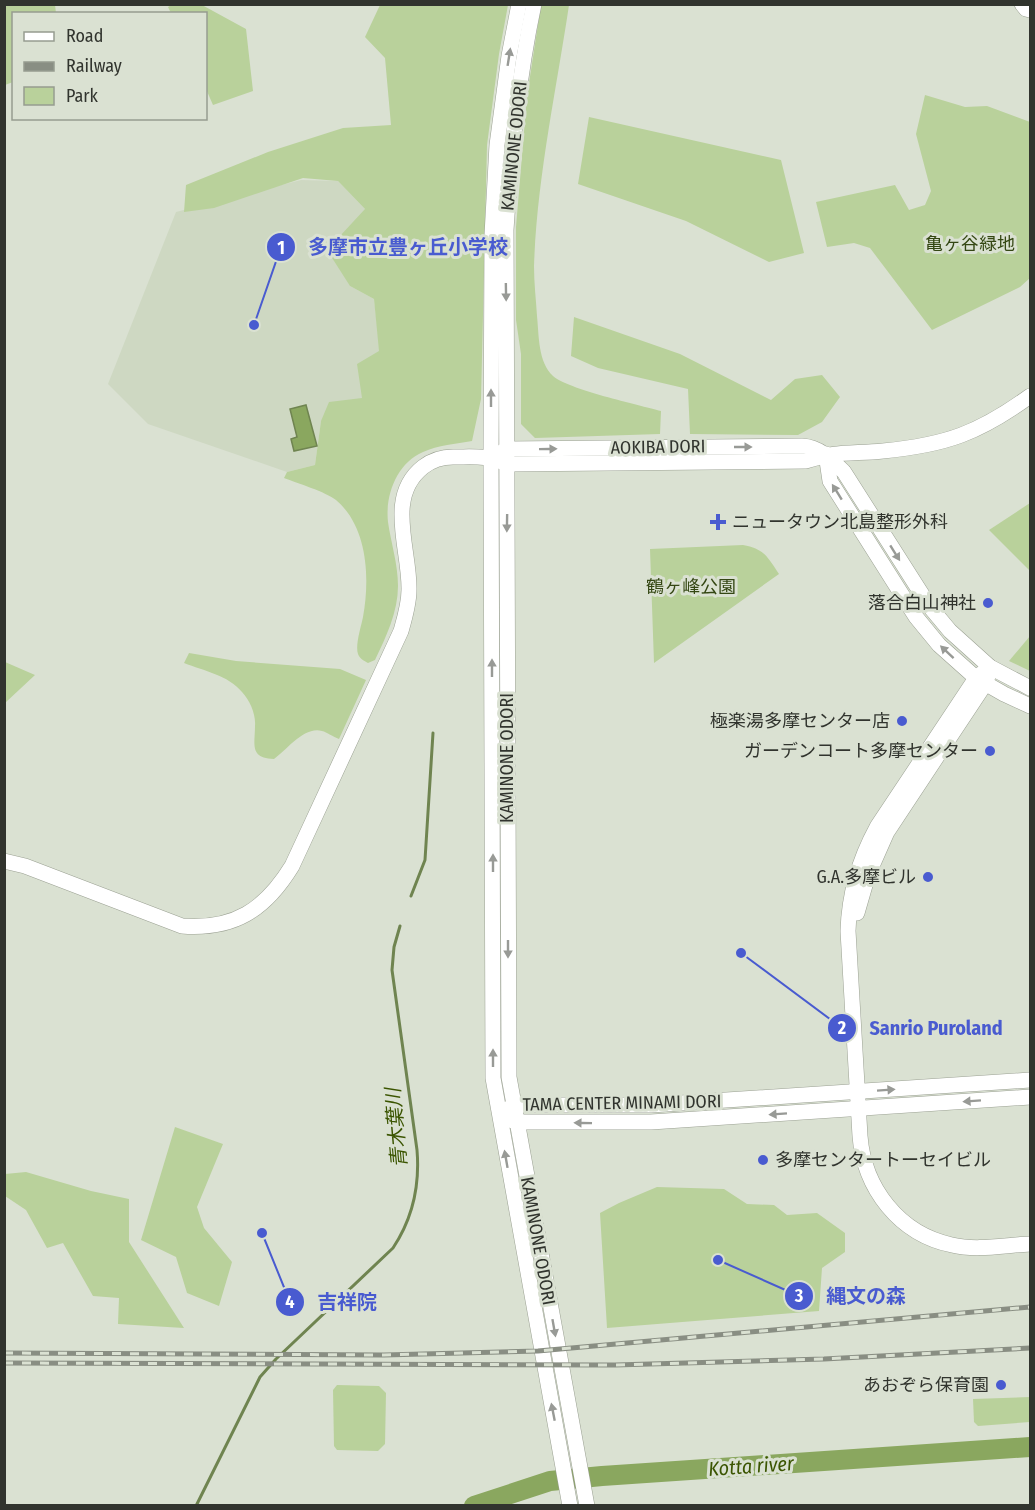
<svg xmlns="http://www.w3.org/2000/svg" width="1035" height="1510" viewBox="0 0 1035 1510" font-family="'Fira Sans Condensed','Noto Sans JP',sans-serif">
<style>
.built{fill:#ced8c2}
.green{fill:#b9d19b}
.water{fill:#8aa75f;stroke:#6f8450;stroke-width:1.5}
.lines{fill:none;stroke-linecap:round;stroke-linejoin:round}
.stream{stroke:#6f8450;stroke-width:3}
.river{stroke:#8aa75f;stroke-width:20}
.minor-casing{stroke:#9ba193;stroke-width:16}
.minor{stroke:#fff;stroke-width:15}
.rail-casing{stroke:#898e83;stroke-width:5}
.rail{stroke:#dae1d2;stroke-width:3;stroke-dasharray:9;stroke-linecap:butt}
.oneway{fill:#989a96}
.poi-dot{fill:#495bd0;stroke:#dae1d2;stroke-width:2}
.labels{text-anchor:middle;stroke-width:6;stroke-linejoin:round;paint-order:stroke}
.street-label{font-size:18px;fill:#31342e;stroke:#dae1d2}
.park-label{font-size:18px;fill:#344713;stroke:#dae1d2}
.poi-label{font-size:18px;fill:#31342e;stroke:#dae1d2;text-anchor:end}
.water-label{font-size:20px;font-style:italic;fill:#3b5501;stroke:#dae1d2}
.leader{fill:none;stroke:#495bd0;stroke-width:2}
.callout-dot{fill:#495bd0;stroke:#dae1d2;stroke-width:2}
.mark-label{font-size:18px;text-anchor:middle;font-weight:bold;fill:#fff}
.callout-label{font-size:20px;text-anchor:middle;font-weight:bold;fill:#495bd0;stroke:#dae1d2;stroke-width:6;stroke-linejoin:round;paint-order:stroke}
</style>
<rect width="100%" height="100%" fill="#dae1d2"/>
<polygon class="built" points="301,180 338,181 365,209 350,286 374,299 380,351 362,398 321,421 315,465 287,472 148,424 108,384 176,212"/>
<g class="green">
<polygon points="173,4 202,5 246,29 253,91 213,105 206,89 206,14 171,13 168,7"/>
<polygon points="4,5 55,5 56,13 14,14 13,82 5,85"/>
<path d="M380 5H508L499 54 487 145 481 399 472 441C456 444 438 445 423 452 397 463 385 495 388 522 391 543 398 564 398 586 398 612 386 637 375 660L368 663C363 660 360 659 358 654 355 645 361 627 363 617 370 579 368 527 336 500 326 492 297 483 284 478L287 472 315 465 321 421 329 402 362 398 357 364 379 351 374 299 350 286 327 250 365 209 338 181 303 178 214 208 184 212 186 185 268 152 343 128 391 125 385 58 365 37Z"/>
<path d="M541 5H569C556 92 537 178 534 266 534 283 536 300 537 316 539 336 538 362 553 376 567 389 639 405 661 411L660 434 535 438 521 424V354L516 320V227L527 96Z"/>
<polygon points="925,95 965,107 987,106 1030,122 1030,278 1020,287 932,330 870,248 854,243 827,247 816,202 895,185 909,210 925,205 931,191 916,134"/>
<polygon points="589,117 781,160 804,253 769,262 686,221 578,184"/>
<polygon points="574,317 680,354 771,400 795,379 822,375 840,397 822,422 798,435 690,434 688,389 598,368 571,356"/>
<polygon points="1030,503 1030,571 989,530"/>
<path d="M743 545C764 549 767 556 779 574L654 663 650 549Z"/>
<polygon points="1030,636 1030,671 1009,661"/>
<path d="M189 653 236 661 340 669 366 680 339 739C333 737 327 732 322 731 304 726 287 750 274 759 249 758 255 744 255 726 256 714 250 701 242 692 228 675 204 671 184 663Z"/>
<polygon points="5,662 35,675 5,703"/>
<polygon points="175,1127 223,1144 197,1207 204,1228 232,1262 219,1306 187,1293 176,1257 141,1240"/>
<polygon points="26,1172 91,1191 129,1199 129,1242 184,1328 118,1324 119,1298 93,1296 63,1243 47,1248 26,1210 5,1196 5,1174"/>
<polygon points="657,1187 724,1189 747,1204 774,1205 787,1215 817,1213 845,1233 845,1252 822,1268 819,1311 607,1328 600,1213 619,1203"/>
<polygon points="337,1385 379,1386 386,1393 385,1444 378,1451 337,1450 334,1446 333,1390"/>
<polygon points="1030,1397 1030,1422 978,1426 974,1422 973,1399"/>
</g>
<polygon class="water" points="306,405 317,446 294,451 291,439 297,437 290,409"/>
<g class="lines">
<g class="stream">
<polyline points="411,896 425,860 433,733"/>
<path d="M196 1506 260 1377 276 1359 393 1248C413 1218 420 1186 417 1150L392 970 394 947 400 926"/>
</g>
<polyline class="river" points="474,1506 550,1481 602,1476 1030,1447"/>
<defs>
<g id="minor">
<polyline points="519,4 509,56 497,145 492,235 491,457 493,1078 570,1506"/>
<path d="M534 4C518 79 511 154 506 230L509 1077 587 1506"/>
<polyline points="1022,4 1026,9 1030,10"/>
<path d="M500 453 507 449 802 446C820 447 832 460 844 472L930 607 950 631 990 667 1030 688"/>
<polyline points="826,454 830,481 916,617 939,645 976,678 1004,694 1030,706"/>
<path d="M990 667 976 678 877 827C859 860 849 893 848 931L860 1136C864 1188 899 1234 952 1245 977 1251 1005 1245 1030 1244"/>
<path d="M4 861 25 866 182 926C234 930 265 910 292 866L401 631C405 617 409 604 409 590 410 549 385 497 423 467 432 460 441 457 453 457 476 457 486 455 507 464L806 461C834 451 854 454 883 451 946 445 979 433 1030 396"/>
<polyline points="857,913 868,875 887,832 985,684 988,676"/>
<polyline points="506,1111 513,1105 651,1105 1030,1080"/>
<polyline points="507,1119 516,1122 651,1122 1030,1097"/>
</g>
</defs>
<use href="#minor" class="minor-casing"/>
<use href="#minor" class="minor"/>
<defs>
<g id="rail">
<polyline points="4,1353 384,1355 538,1351 1030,1307"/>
<polyline points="4,1363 615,1365 824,1359 1030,1348"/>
</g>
</defs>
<use href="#rail" class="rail-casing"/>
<use href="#rail" class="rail"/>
</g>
<defs><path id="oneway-solid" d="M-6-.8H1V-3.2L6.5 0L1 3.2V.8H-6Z" transform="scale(1.5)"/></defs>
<g class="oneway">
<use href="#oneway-solid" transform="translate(509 57) rotate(-81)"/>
<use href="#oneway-solid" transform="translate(506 292) rotate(89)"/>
<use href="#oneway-solid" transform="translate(491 398) rotate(-90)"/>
<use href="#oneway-solid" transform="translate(743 447)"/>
<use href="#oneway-solid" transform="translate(548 449) rotate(-1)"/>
<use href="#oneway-solid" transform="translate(837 492) rotate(-122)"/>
<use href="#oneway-solid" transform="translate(507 523) rotate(91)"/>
<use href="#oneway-solid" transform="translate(895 553) rotate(58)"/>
<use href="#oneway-solid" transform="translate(947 652) rotate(-137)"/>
<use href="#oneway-solid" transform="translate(492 668) rotate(-90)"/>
<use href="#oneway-solid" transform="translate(493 863) rotate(-90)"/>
<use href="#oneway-solid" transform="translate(508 949) rotate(90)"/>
<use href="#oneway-solid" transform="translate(493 1058) rotate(-90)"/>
<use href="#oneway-solid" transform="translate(886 1090) rotate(-4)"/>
<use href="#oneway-solid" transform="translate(972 1101) rotate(176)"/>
<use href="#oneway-solid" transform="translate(778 1114) rotate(176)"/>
<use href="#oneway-solid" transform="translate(583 1123) rotate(-179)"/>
<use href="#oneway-solid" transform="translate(506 1159) rotate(-100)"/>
<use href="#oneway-solid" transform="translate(554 1328) rotate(80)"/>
<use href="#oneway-solid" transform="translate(553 1412) rotate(-101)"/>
</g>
<g class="poi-dot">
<path d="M715 513h6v6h6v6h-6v6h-6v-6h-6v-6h6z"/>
<circle cx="988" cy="603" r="6"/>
<circle cx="902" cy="721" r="6"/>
<circle cx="990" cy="751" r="6"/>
<circle cx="928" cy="877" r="6"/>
<circle cx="763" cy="1160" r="6"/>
<circle cx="1001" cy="1385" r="6"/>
</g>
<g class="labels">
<g class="street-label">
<text transform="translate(514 146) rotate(-84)" y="6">KAMINONE ODORI</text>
<text transform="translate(658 447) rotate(-1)" y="6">AOKIBA DORI</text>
<text transform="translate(507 758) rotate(-90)" y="6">KAMINONE ODORI</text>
<text transform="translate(622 1103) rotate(-1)" y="6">TAMA CENTER MINAMI DORI</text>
<text transform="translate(538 1241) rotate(80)" y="6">KAMINONE ODORI</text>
</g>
<g class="park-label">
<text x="970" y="250">亀ヶ谷緑地</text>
<text x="691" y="593">鶴ヶ峰公園</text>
</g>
<g class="poi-label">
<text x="732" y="528" text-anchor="start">ニュータウン北島整形外科</text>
<text x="976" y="609">落合白山神社</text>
<text x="890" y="727">極楽湯多摩センター店</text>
<text x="978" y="757">ガーデンコート多摩センター</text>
<text x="916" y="883">G.A.多摩ビル</text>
<text x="775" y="1166" text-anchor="start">多摩センタートーセイビル</text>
<text x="989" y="1391">あおぞら保育園</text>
</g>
<g class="water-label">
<text transform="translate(396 1128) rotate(-95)" y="7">青木葉川</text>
<text transform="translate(751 1466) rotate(-4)" y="7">Kotta river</text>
</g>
</g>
<path class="leader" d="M254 325L281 247M741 953L842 1028M718 1260L799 1296M262 1233L290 1302"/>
<g class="callout-dot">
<circle cx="254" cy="325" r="6"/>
<circle cx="741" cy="953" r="6"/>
<circle cx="718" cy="1260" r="6"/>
<circle cx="262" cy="1233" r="6"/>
<circle cx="281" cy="247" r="15"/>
<circle cx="842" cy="1028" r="15"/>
<circle cx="799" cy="1296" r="15"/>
<circle cx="290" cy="1302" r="15"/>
</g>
<g class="mark-label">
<text x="281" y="254">1</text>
<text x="842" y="1034">2</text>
<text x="799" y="1302">3</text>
<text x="290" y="1308">4</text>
</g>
<g class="callout-label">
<text x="408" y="254">多摩市立豊ヶ丘小学校</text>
<text x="936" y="1035">Sanrio Puroland</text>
<text x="866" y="1303">縄文の森</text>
<text x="347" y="1309">吉祥院</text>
</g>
<rect width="1035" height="1510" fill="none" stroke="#31342e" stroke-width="12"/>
<rect x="12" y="12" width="195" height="108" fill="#dae1d2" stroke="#969c90" stroke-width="1.5"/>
<rect x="24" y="32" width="30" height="9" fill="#ffffff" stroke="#969c90" stroke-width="1.5"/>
<text x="66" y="42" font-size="18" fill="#31342e">Road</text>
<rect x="24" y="62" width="30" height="9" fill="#898e83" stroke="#969c90" stroke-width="1.5"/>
<text x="66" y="72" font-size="18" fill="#31342e">Railway</text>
<rect x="24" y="87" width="30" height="18" fill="#b9d19b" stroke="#969c90" stroke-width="1.5"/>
<text x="66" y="102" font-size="18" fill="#31342e">Park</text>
</svg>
